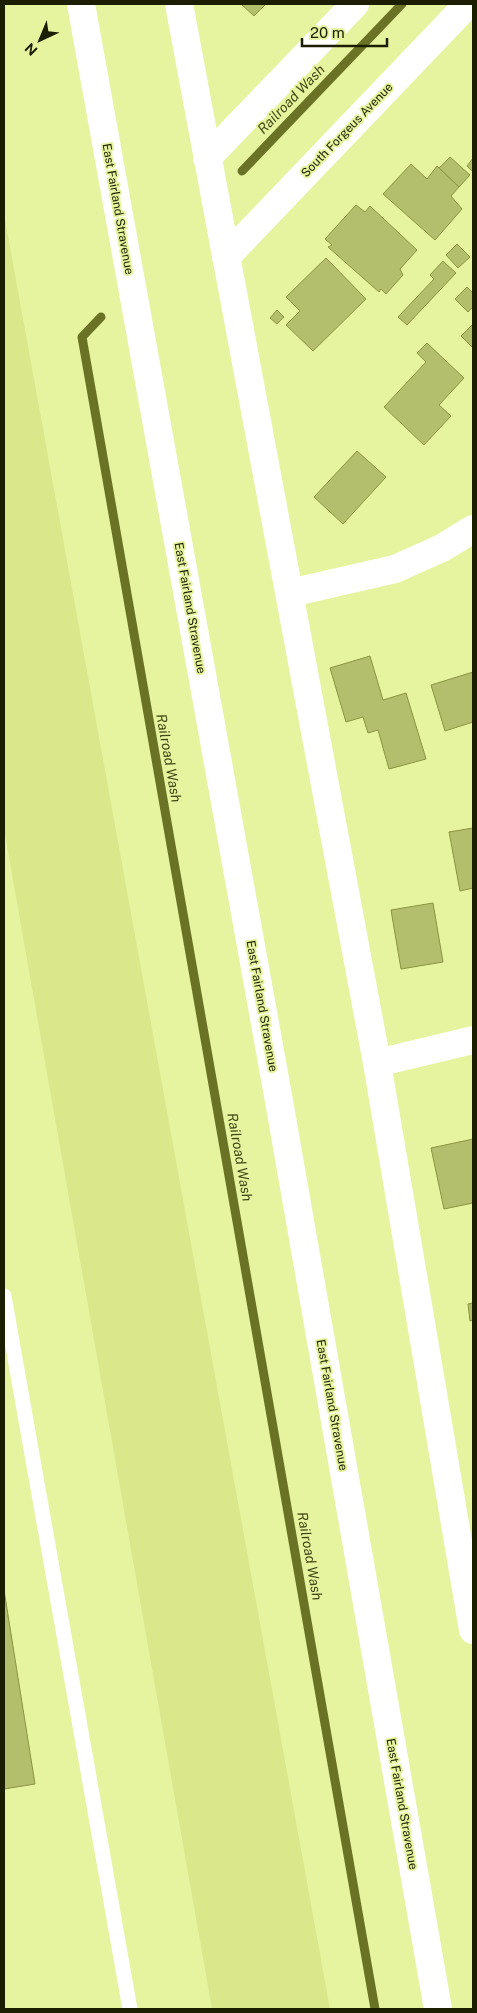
<svg xmlns="http://www.w3.org/2000/svg" width="477" height="2013" viewBox="0 0 477 2013" font-family="'Public Sans',sans-serif">
<style>
.built{fill:#dae78a}
.lines{fill:none;stroke-linecap:round;stroke-linejoin:round}
.stream{stroke:#6a7325;stroke-width:9}
.building{fill:#b3bf6c;stroke:#8a9441}
.lane{stroke:#fff;stroke-width:15}
.street{stroke:#fff;stroke-width:28}
.secondary{stroke:#fff;stroke-width:28}
.labels{text-anchor:middle;stroke-width:4;stroke-linejoin:round;paint-order:stroke}
.street-label{font-size:12px;fill:#1b1e00;stroke:#e7f49f}
.water-label{font-size:14px;font-style:italic;fill:#424814;stroke:#e7f49f}
</style>
<rect width="100%" height="100%" fill="#e7f49f"/>
<polygon class="built" points="4,214 330,2009 212,2009 4,829"/>
<g class="lines">
<g class="stream">
<polyline points="242,171 402,4"/>
<polyline points="101,317 82,337 375,2009"/>
</g>
</g>
<g class="building">
<polygon points="241,4 266,4 254,16"/>
<polygon points="450,157 470,175 459,187 439,168"/>
<polygon points="473,158 473,172 467,166"/>
<polygon points="411,164 427,179 437,166 459,187 451,196 462,209 435,240 383,194"/>
<polygon points="356,205 365,212 370,206 417,250 400,269 403,275 386,294 381,289 379,292 328,247 332,245 325,239"/>
<polygon points="457,244 470,257 458,268 446,255"/>
<polygon points="326,258 366,299 313,351 286,325 300,311 286,297"/>
<polygon points="443,261 456,273 407,325 398,317 434,279 430,275"/>
<polygon points="467,287 473,293 473,307 468,312 455,299"/>
<polygon points="277,310 284,317 277,324 270,318"/>
<polygon points="473,324 473,348 461,336"/>
<polygon points="427,343 464,378 439,405 451,416 424,445 384,407 426,362 417,353"/>
<polygon points="357,451 386,477 343,524 314,497"/>
<polygon points="370,656 383,700 406,693 426,759 389,769 378,730 368,733 363,717 346,722 330,668"/>
<polygon points="473,672 473,722 445,731 431,685"/>
<polygon points="473,828 473,888 460,891 449,832"/>
<polygon points="433,903 443,962 401,969 391,910"/>
<polygon points="473,1139 473,1203 444,1209 431,1148"/>
<polygon points="473,1303 473,1320 470,1321 468,1304"/>
<polygon points="4,1590 35,1784 4,1789"/>
</g>
<g class="lines">
<polyline class="lane" points="4,1296 130,2009"/>
<g class="street">
<polyline points="179,4 377,1063 473,1630"/>
<polyline points="207,158 355,4"/>
<polyline points="226,257 468,4"/>
<polyline points="290,593 395,569 442,548 473,529"/>
<polyline points="377,1063 473,1040"/>
</g>
<polyline class="secondary" points="81,4 279,1101 438,2009"/>
</g>
<g class="labels">
<g class="street-label">
<text transform="translate(347 130) rotate(-46)" y="4">South Forgeus Avenue</text>
<text transform="translate(118 209) rotate(80)" y="4">East Fairland Stravenue</text>
<text transform="translate(190 608) rotate(80)" y="4">East Fairland Stravenue</text>
<text transform="translate(262 1006) rotate(80)" y="4">East Fairland Stravenue</text>
<text transform="translate(332 1405) rotate(80)" y="4">East Fairland Stravenue</text>
<text transform="translate(402 1804) rotate(80)" y="4">East Fairland Stravenue</text>
</g>
<g class="water-label">
<text transform="translate(291 99) rotate(-46)" y="5">Railroad Wash</text>
<text transform="translate(169 758) rotate(80)" y="5">Railroad Wash</text>
<text transform="translate(240 1157) rotate(80)" y="5">Railroad Wash</text>
<text transform="translate(310 1556) rotate(80)" y="5">Railroad Wash</text>
</g>
</g>
<rect width="477" height="2013" fill="none" stroke="#1b1e00" stroke-width="10"/>
<g transform="translate(40 40) rotate(224)" stroke="#e7f49f" stroke-width="4" paint-order="stroke">
<path d="M0-4L9 19L0 12L-9 19Z" fill="#1b1e00"/>
<text y="-8" font-size="14" font-weight="bold" text-anchor="middle" fill="#1b1e00">N</text>
</g>
<path d="M302 38v8h85v-8" fill="none" stroke="#1b1e00" stroke-width="2.5"/>
<text x="310" y="38" font-size="15" fill="#1b1e00" stroke="#e7f49f" stroke-width="4" paint-order="stroke">20 m</text>
</svg>
